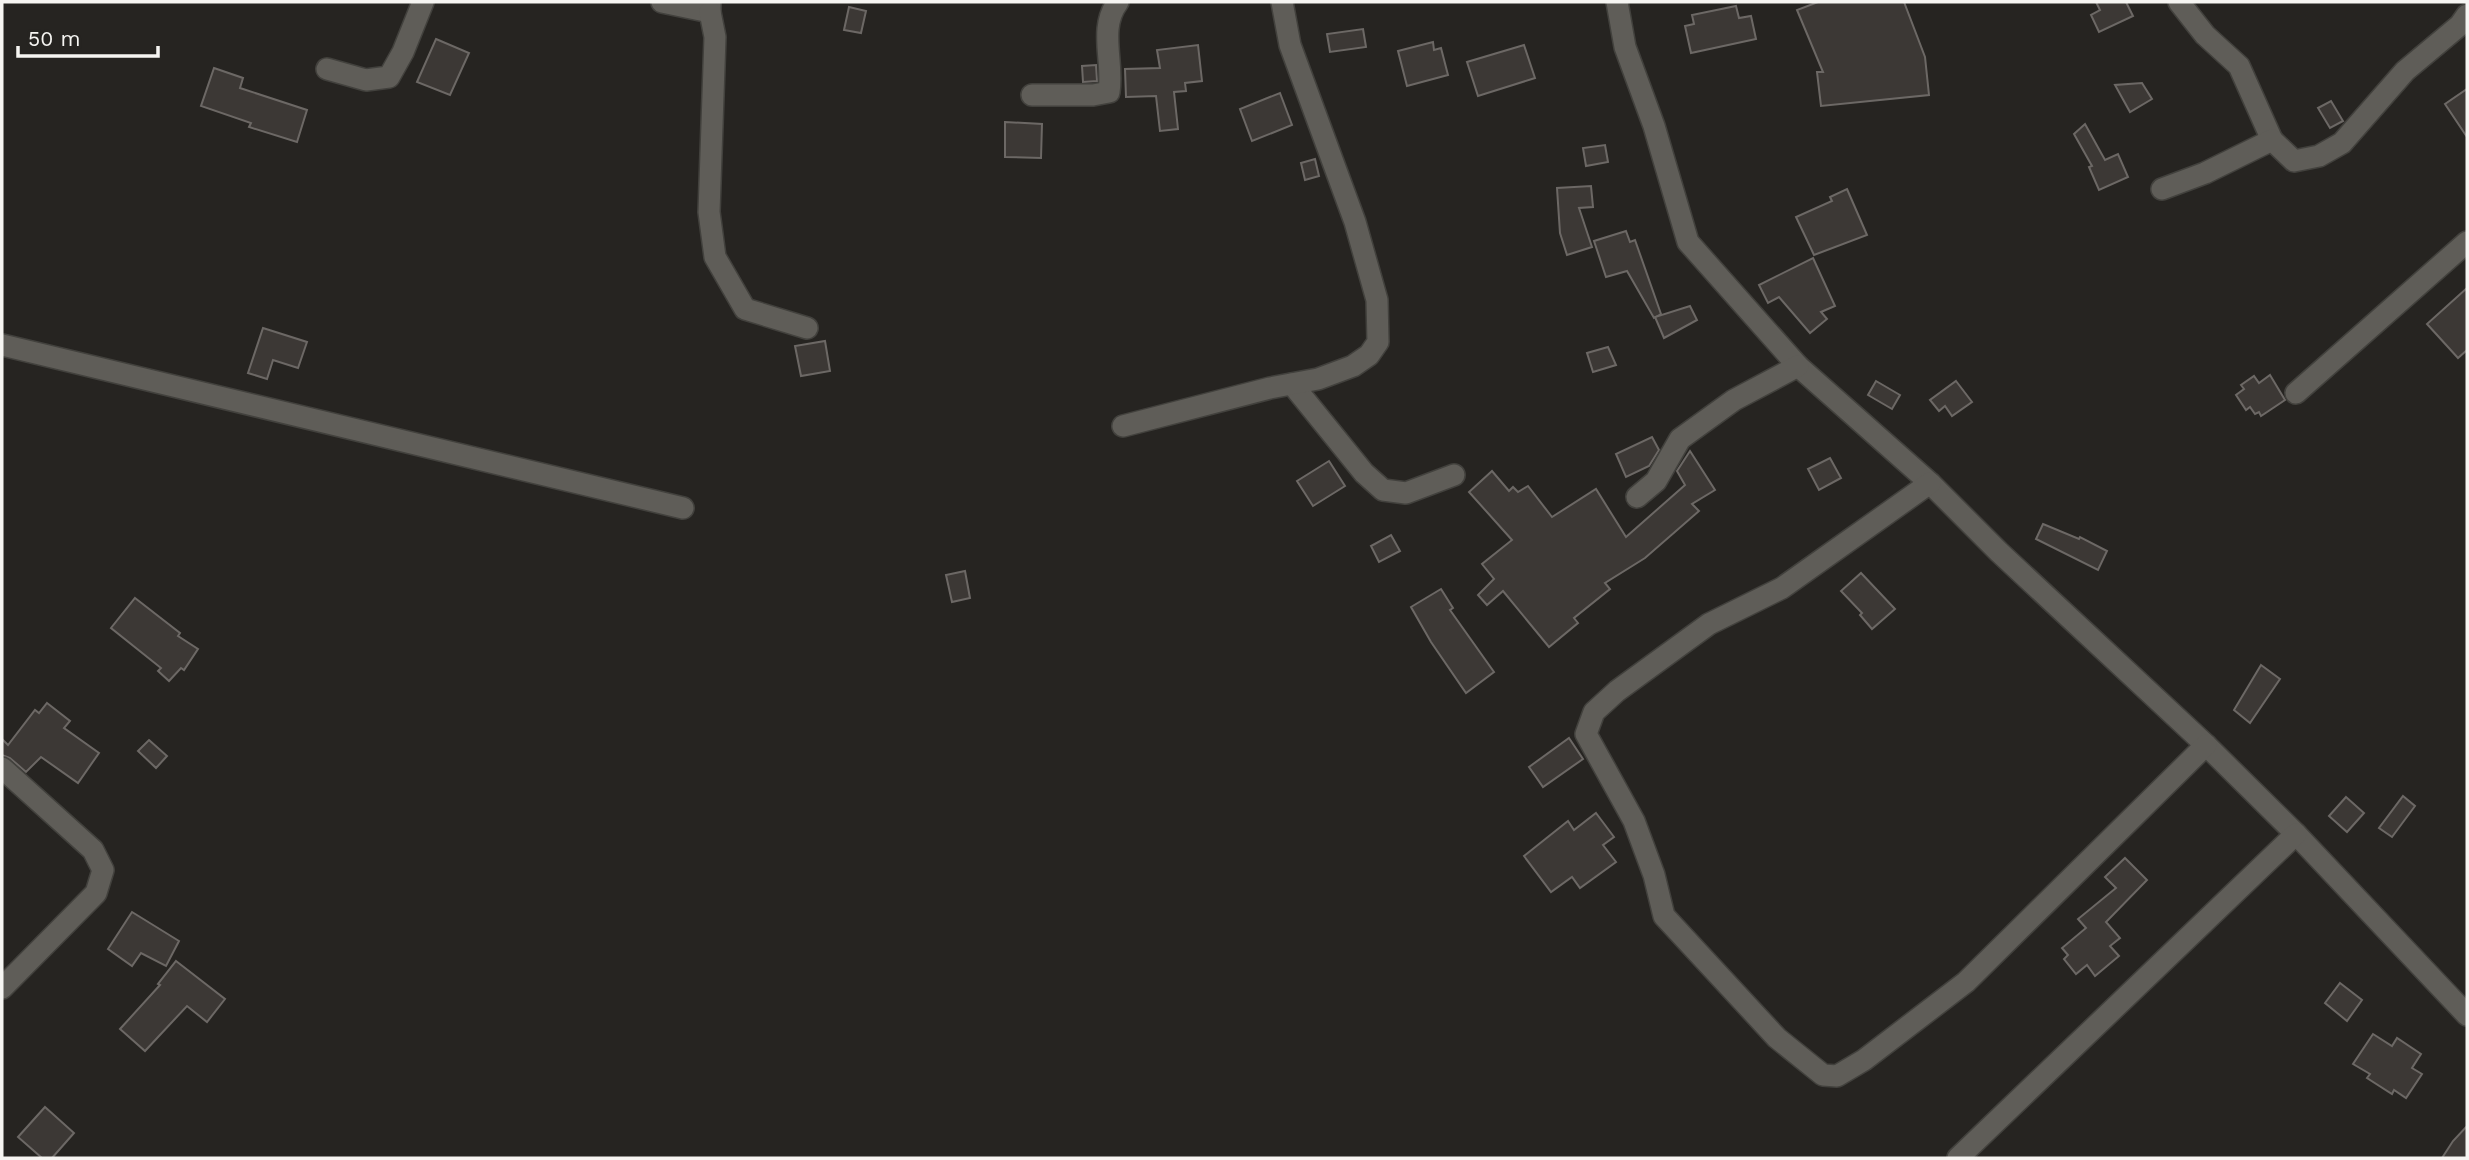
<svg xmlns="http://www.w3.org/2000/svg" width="2469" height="1160" viewBox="0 0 2469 1160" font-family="'Work Sans',sans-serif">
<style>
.building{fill:#3c3835;stroke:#6c6865;stroke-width:2}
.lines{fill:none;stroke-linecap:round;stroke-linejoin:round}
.minor-casing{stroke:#42413d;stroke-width:24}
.minor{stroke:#5f5d58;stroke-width:21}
</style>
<rect width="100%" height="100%" fill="#262421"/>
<g class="building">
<polygon points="1818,2 1904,2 1925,57 1929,95 1821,106 1817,72 1823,72 1797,10"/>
<polygon points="2096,2 2126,2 2133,16 2099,32 2091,15 2100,10"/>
<polygon points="1736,6 1739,18 1751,16 1756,39 1691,53 1685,26 1694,24 1692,15"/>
<polygon points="849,7 866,11 861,33 844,30"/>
<polygon points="1363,29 1366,47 1330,52 1327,34"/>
<polygon points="436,39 469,53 450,95 417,82"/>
<polygon points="1433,42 1434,50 1441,48 1448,75 1407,86 1398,51"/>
<polygon points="1198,45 1202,81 1185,83 1186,91 1174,92 1178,129 1160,131 1156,96 1126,97 1125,69 1160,68 1157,50"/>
<polygon points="1524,45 1535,78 1478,96 1467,62"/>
<polygon points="1096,65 1097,81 1083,82 1082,66"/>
<polygon points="214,68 243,78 240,88 307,110 297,142 249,127 251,123 201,106"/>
<polygon points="2142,83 2152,99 2130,112 2115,85"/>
<polygon points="2467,89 2467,137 2445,104"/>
<polygon points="1280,93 1292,125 1252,141 1240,109"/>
<polygon points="2331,101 2343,121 2330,128 2318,108"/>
<polygon points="1005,122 1042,124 1041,158 1005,157"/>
<polygon points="2085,124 2105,160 2118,154 2128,177 2099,190 2089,167 2092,166 2074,134"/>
<polygon points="1605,145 1608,162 1586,166 1583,148"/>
<polygon points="1315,159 1319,176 1305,180 1301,163"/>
<polygon points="1591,186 1593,207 1579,208 1592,247 1567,255 1560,233 1557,188"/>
<polygon points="1847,189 1867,235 1814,255 1796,217 1832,201 1830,197"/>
<polygon points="1626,231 1630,242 1635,240 1661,314 1654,318 1627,271 1606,277 1594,241"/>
<polygon points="1813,258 1835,306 1821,312 1827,319 1810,333 1779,297 1768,303 1759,285"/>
<polygon points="2467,288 2467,350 2458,358 2427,324"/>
<polygon points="1690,306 1697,320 1664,338 1655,317"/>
<polygon points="263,328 307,342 298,368 273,360 267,379 248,373"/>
<polygon points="825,341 830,371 801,376 795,346"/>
<polygon points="1608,347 1616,365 1593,372 1587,353"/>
<polygon points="2270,375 2285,400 2261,416 2259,412 2255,414 2250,407 2246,410 2236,395 2244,389 2241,385 2254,376 2259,383"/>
<polygon points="1876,381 1900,395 1892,409 1868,395"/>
<polygon points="1956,381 1972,402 1952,416 1945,406 1939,411 1930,400"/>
<polygon points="1652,437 1659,450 1649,466 1626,477 1616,454"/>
<polygon points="1690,451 1715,490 1692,504 1699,511 1645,558 1605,583 1610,589 1574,618 1578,623 1549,647 1503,591 1487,605 1478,595 1494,579 1482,564 1512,540 1469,492 1492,471 1509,491 1513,487 1518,492 1528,486 1552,517 1596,489 1626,537 1685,485 1677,471"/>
<polygon points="1830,458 1841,478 1819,490 1808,469"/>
<polygon points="1329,461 1345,486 1313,506 1297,481"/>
<polygon points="2043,524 2079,539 2080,537 2107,551 2098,570 2036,539"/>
<polygon points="1391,535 1400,551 1379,562 1371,546"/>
<polygon points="965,571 970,598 952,602 946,575"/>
<polygon points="1861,573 1895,609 1872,629 1860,615 1862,613 1841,591"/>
<polygon points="1441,589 1453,608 1450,610 1494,672 1466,693 1431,642 1411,607"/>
<polygon points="135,598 180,633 178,636 198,649 184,670 181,668 169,681 158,671 161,668 111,628"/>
<polygon points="2261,665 2280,679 2250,723 2234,710"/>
<polygon points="47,703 70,721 64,728 99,753 78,783 41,757 26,772 10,758 2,755 2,739 8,745 35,710 39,713"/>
<polygon points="1569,738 1583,759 1543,787 1529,767"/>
<polygon points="149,740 167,756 156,768 138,751"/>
<polygon points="2403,796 2415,806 2392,837 2379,828"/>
<polygon points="2346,797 2364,813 2347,832 2329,816"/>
<polygon points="1596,813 1614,837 1603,845 1616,862 1580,888 1572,877 1551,892 1524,856 1568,821 1574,830"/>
<polygon points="2125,858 2147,880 2106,922 2120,938 2110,946 2119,956 2095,976 2087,965 2076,974 2064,959 2068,955 2062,948 2086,928 2078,919 2116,888 2105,877"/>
<polygon points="132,912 179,941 166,966 141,953 132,966 108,949"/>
<polygon points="176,961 225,999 207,1022 187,1006 145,1051 120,1029 160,985 158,984"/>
<polygon points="2340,983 2362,1000 2347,1021 2325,1003"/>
<polygon points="2373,1034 2392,1046 2397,1038 2421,1054 2412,1068 2422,1074 2406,1098 2394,1090 2392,1094 2367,1078 2370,1074 2353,1064"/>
<polygon points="45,1107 74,1133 52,1158 42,1158 18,1137"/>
<polygon points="2467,1126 2467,1158 2442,1158 2453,1141"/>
</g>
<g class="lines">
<defs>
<g id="minor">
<polyline points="662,2 710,12 710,2"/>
<polyline points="1617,2 1625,47 1654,126 1688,242 1798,366 1930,483 1999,552 2206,745 2296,834 2467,1015"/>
<polyline points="2179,2 2205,35 2239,66 2272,140"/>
<polyline points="710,12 715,37 709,212 715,257 745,309 807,328"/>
<polyline points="327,69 366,80 389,77 403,52 423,2"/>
<path d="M1032 95H1093L1109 92C1114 62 1098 28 1118 2"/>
<polyline points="2162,189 2205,173 2272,140 2294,161 2319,156 2342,143 2405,71 2460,25 2467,15"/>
<polyline points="2,345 683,508"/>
<polyline points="1292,384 1364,473 1383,490 1406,493 1454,475"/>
<polyline points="2296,393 2467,242"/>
<polyline points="1123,426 1270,388 1318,379 1353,366 1369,355 1378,342 1377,300 1355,222 1290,45 1282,2"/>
<polyline points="1930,483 1782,588 1709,624 1617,691 1594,712 1586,734 1634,821 1654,875 1664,916 1777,1038 1823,1075 1837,1076 1864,1060 1966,982 2206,745"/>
<polyline points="1637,497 1656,481 1680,439 1734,400 1798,366"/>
<polyline points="2,768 93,850 103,870 96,893 2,988"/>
<polyline points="1958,1158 2296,834"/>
</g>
</defs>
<use href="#minor" class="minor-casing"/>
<use href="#minor" class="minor"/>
</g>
<rect width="2469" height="1160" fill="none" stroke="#f6f5f2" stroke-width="7"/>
<path d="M18 46v10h140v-10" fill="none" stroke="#f6f5f2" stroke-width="3.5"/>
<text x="28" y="46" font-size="21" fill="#f6f5f2" stroke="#262421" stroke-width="5" paint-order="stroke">50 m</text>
</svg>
